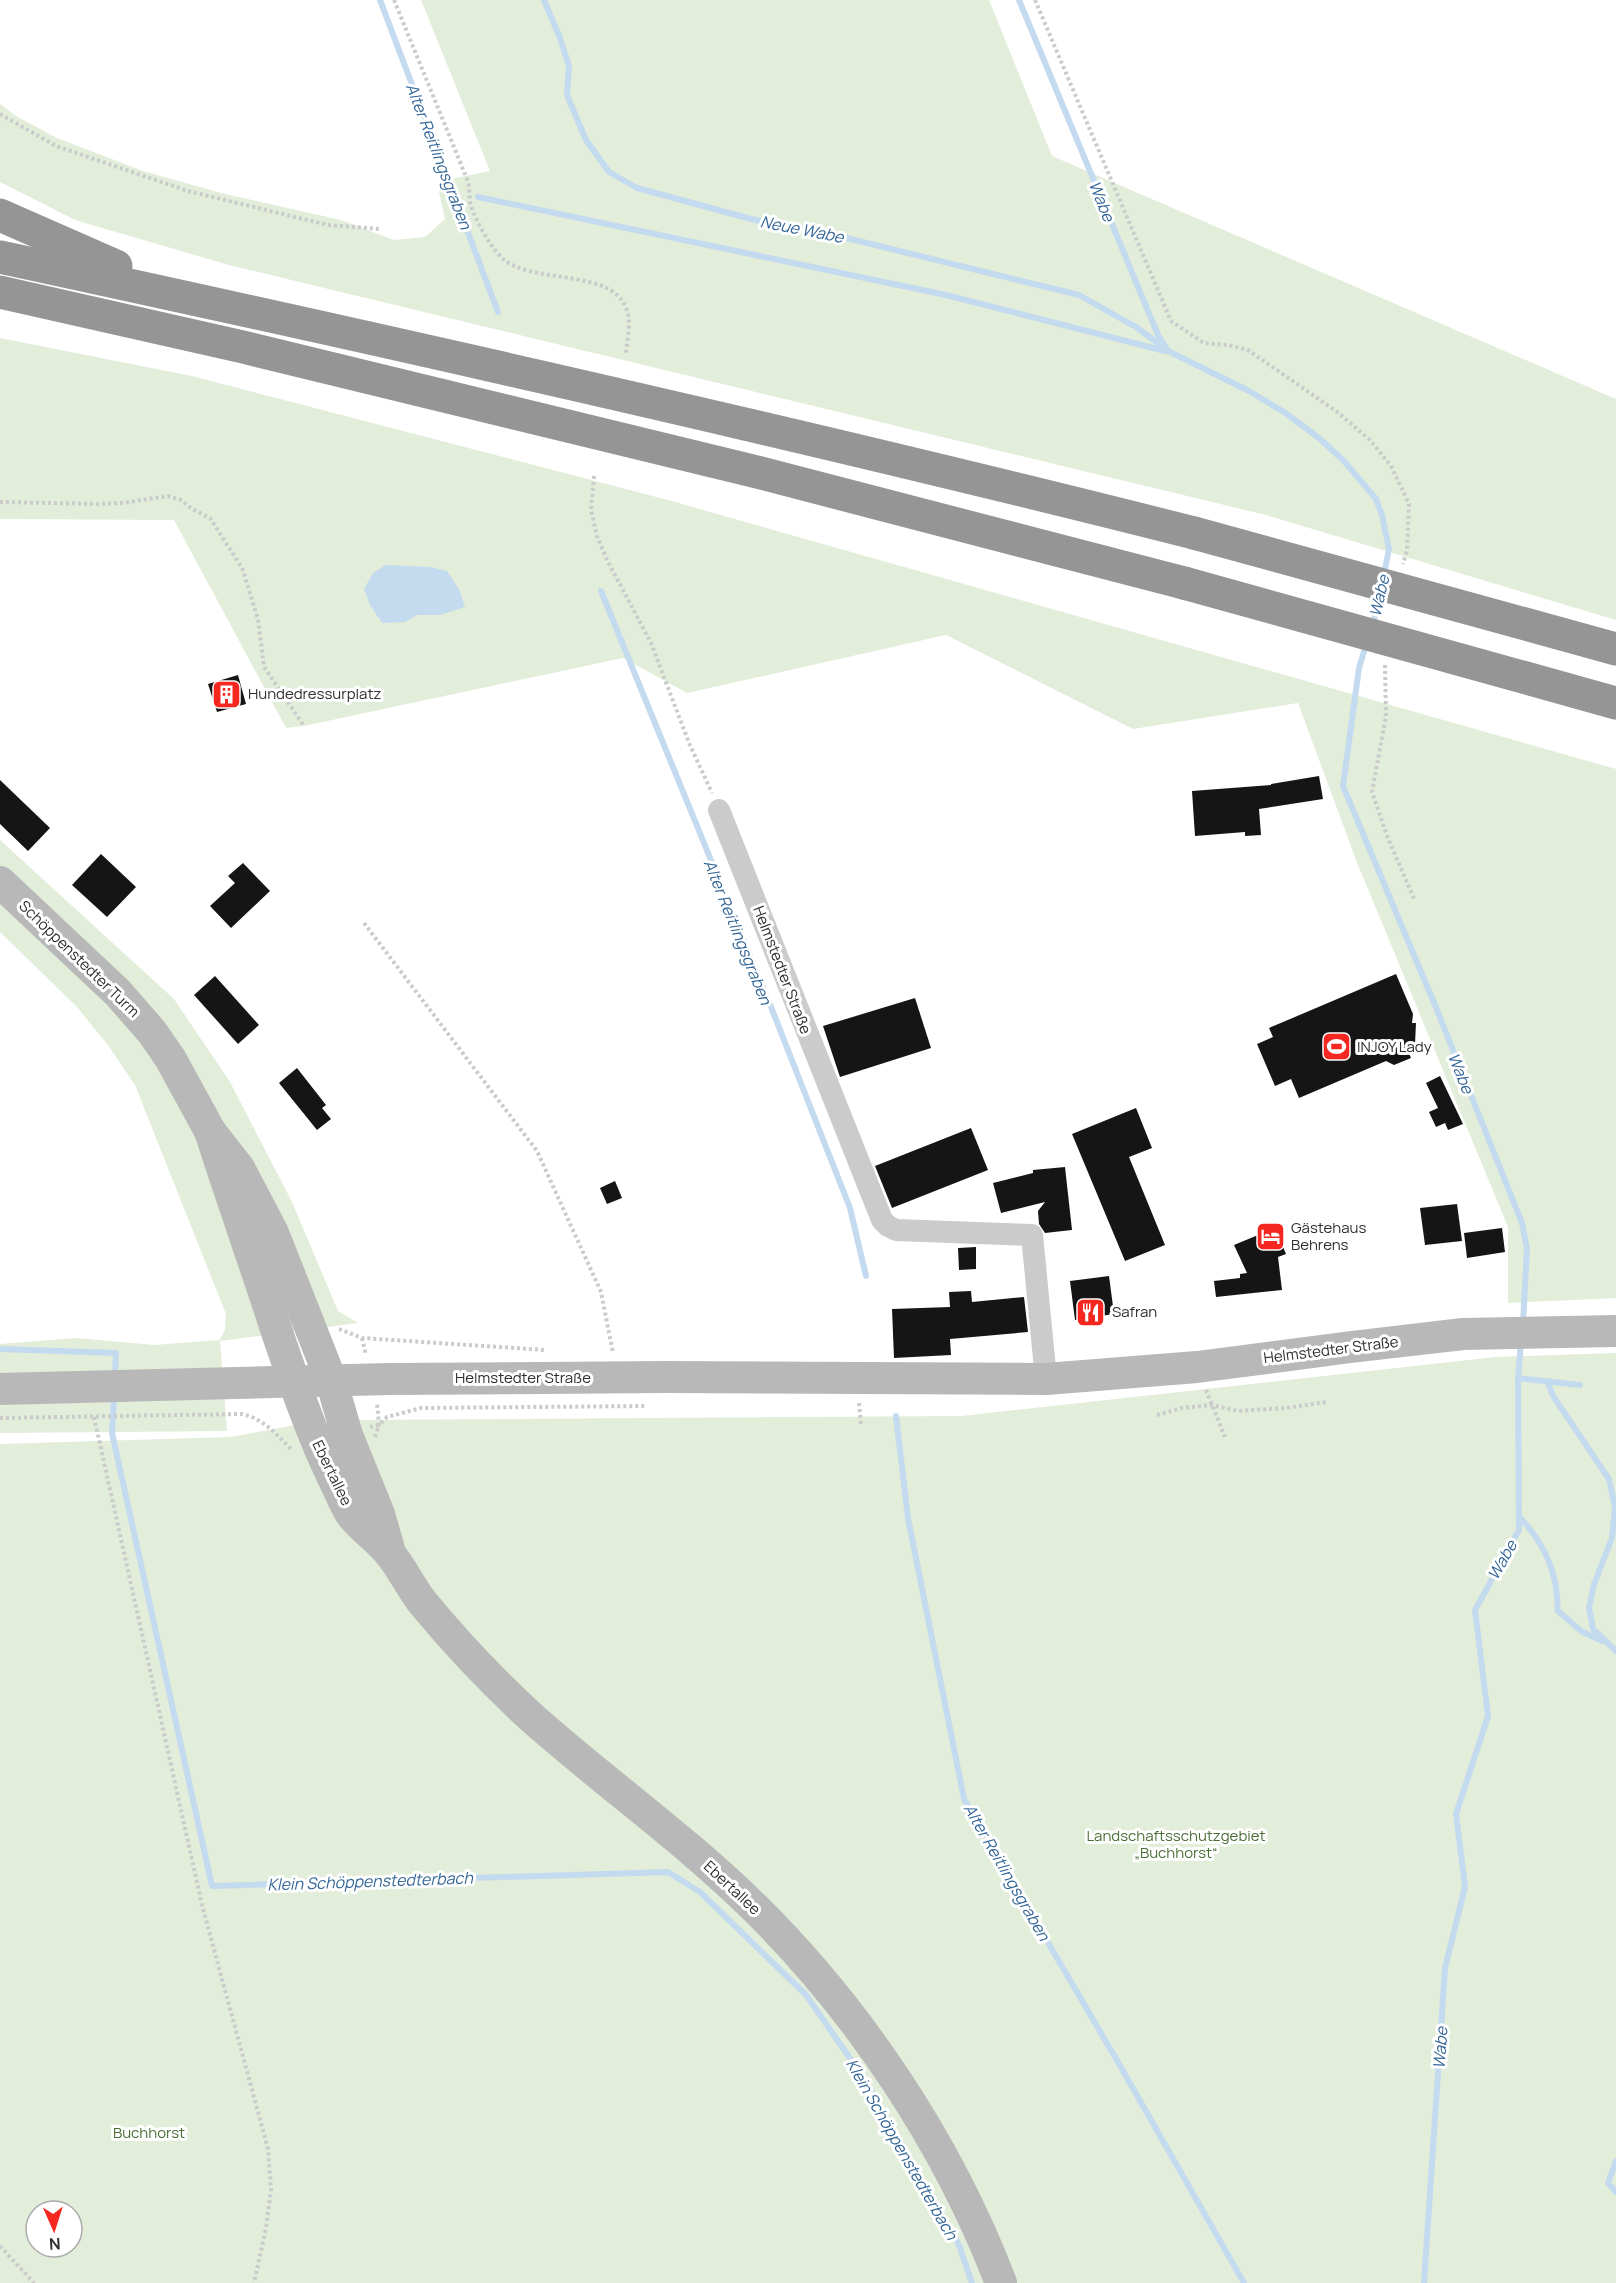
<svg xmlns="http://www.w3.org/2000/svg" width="1616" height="2283" viewBox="0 0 1616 2283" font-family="Manrope,sans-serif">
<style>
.green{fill:#e2edda;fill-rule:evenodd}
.water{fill:#c4daef}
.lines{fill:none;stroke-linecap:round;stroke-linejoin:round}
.stream{stroke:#c4daef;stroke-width:6}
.building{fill:#151515}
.path{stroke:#cbcbcb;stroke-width:4;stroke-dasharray:3 3;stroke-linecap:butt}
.street{stroke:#cbcbcb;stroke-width:22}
.secondary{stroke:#b8b8b8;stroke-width:32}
.highway{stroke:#959595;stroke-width:33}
.highway-bridge{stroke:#959595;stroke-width:33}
.labels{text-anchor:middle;stroke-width:6;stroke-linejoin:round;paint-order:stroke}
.poi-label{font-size:15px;fill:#2e2e2e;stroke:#fff;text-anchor:start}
.street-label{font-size:15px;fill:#2e2e2e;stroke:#fff}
.park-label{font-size:15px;fill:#4b6e37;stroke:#fff}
.water-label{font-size:16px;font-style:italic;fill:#346698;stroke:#fff}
</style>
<rect width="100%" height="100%" fill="#fff"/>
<g class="green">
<polygon points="421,0 989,0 1052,156 1616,399 1616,620 1266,515 229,265 75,220 0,182 0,104 16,116 57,138 143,171 221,193 341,220 394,240 425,237 445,219 437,182 490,171"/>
<polygon points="0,338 192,376 668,500 1616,769 1616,1298 1508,1303 1508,1227 1358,865 1298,703 1133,729 946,635 687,693 623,658 304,726 286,728 174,520 0,519"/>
<polygon points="0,840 174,999 230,1082 292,1202 338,1311 358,1323 220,1341 227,1431 0,1433 0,1344 76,1338 154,1345 220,1340 225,1329 226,1314 135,1085 108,1045 76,1006 0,932"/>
<path d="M1616 1353V2283H0V1444L231 1437 300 1424 354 1420 962 1416 1496 1357ZM36 2211H72V2247H36Z"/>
</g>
<polygon class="water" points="386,565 430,567 447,571 459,589 465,607 440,615 417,615 405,622 382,623 370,605 364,589 373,573"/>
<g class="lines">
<g class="stream">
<polyline points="380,0 498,312"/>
<polyline points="544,0 560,38 569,66 567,95 586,140 609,172 637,188 755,220 822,232 1079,295 1136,327 1163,347"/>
<polyline points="1019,0 1158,335 1168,351 1247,390 1284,412 1319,438 1344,461 1376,499 1382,515 1389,549 1384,574"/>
<polyline points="478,197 946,295 1165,351"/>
<polyline points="601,591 771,1007 850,1208 866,1276"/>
<polyline points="1372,627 1381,593"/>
<polyline points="1366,645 1359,668 1343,786 1437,1010 1522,1223 1527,1249 1523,1323"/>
<polyline points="0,1349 116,1353 115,1377"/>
<polyline points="1518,1378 1580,1385"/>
<polyline points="1547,1381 1553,1396 1609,1479 1615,1508 1612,1538 1594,1584 1589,1608 1593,1629 1616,1651"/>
<polyline points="114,1396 112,1433 212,1886 668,1872 700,1892 806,1995 863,2077 959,2245 972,2283"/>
<polyline points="896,1416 908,1518 964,1799 1115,2057 1244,2283"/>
<path d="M1519 1517C1535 1532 1549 1556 1554 1578 1557 1588 1557 1600 1558 1611L1581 1631 1602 1641"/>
<polyline points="1616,2161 1608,2183 1616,2192"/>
<polyline points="1424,2283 1445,1968 1465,1887 1456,1814 1488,1716 1475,1610 1519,1530 1518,1378 1521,1342"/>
</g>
</g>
<g class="building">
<polygon points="238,675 246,704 217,712 208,684"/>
<polygon points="1319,776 1323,799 1259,809 1261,835 1245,836 1245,832 1195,836 1192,791 1271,785 1271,784"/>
<polygon points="0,780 50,828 28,851 0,824"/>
<polygon points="101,854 136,887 107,917 72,885"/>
<polygon points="243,863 270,891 231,928 210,906 235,883 228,876"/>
<polygon points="1396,974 1413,1014 1412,1023 1416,1023 1415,1044 1405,1044 1411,1058 1394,1065 1386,1061 1299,1098 1291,1079 1275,1086 1257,1044 1273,1037 1269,1028"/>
<polygon points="215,976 259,1025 238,1044 194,995"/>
<polygon points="915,998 931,1048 840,1077 823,1026"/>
<polygon points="297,1068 326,1105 322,1108 331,1119 317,1130 279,1083"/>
<polygon points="1440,1076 1463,1124 1448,1130 1445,1123 1436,1127 1429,1112 1438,1108 1426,1083"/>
<polygon points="1136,1108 1152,1148 1129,1157 1165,1245 1125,1261 1072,1134"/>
<polygon points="971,1128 988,1170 892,1208 875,1166"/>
<polygon points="1065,1167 1072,1230 1045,1233 1039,1224 1038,1211 1045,1202 1001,1213 993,1183 1033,1173 1033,1170"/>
<polygon points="615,1181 622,1198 607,1204 600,1188"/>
<polygon points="1457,1204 1462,1241 1425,1245 1420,1208"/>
<polygon points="1275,1228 1286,1254 1278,1257 1282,1290 1216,1297 1214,1281 1240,1278 1240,1274 1247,1273 1234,1245"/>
<polygon points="1502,1228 1505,1252 1467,1258 1464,1233"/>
<polygon points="976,1247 976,1269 959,1270 958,1248"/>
<polygon points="1109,1276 1114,1314 1075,1320 1070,1281"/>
<polygon points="971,1291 972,1302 1024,1297 1028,1332 950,1339 951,1355 894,1358 892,1309 950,1307 949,1292"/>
</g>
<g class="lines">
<g class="path">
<path d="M394 0 467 179C470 187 469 194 470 202 474 219 490 246 502 258 532 285 611 268 626 308 632 321 627 340 626 354"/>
<polyline points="1035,0 1171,321 1204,343 1228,345 1248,350 1336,411 1370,440 1391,466 1409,504 1407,551 1403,564"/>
<polyline points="0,114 56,146 188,191 328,225 380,229"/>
<polyline points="594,476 591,510 597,536 607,560 651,643 689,743 712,793"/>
<polyline points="0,502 97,504 122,503 168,496 181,500 192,509 210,518 242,568 258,619 264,667 304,726"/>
<polyline points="1385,665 1386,716 1372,792 1387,836 1415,901"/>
<polyline points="364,923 537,1151 601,1292 613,1353"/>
<polyline points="339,1329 362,1338 545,1350"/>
<polyline points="362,1338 366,1355"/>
<polyline points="1206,1390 1225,1437"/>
<polyline points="859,1403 861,1424"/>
<polyline points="1157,1415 1182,1408 1212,1405 1238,1411 1286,1408 1326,1402"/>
<polyline points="94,1417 202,1905 268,2149 271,2190 266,2228 254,2283"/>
<path d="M0 1418 242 1414C264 1419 276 1434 292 1450"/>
<polyline points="370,1427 379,1425 387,1417 421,1408 646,1406"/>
<polyline points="375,1437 379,1425 377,1403"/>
<polyline points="0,2246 34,2283"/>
</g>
<polyline class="street" points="719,810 882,1220 888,1226 896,1230 1032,1235 1046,1379"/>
<g class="secondary">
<polyline points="0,882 118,993 152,1032 170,1058 210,1131 239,1168 273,1233 331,1380 347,1435 379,1514 389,1549"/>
<path d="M210 1131C232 1200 256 1267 278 1335 295 1385 312 1435 335 1482 340 1492 345 1505 351 1514 362 1529 380 1540 391 1555 403 1570 411 1588 423 1603 456 1643 493 1682 531 1717 604 1782 685 1839 755 1908 860 2012 948 2144 1001 2283"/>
<polyline points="0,1389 389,1379 666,1377 1046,1379 1197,1367 1351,1347 1463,1334 1616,1331"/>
</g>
<g class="highway">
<polyline points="0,215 116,266"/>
<path d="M0 257C399 343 798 433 1194 533"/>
<polyline points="0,292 243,347 757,472 1184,583"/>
</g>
<g class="highway-bridge">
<polyline points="1194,533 1616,649"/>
<polyline points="1184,583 1616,703"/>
</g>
</g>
<defs>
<symbol id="building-square" viewBox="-11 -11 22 22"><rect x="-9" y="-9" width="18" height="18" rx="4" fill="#f62720" stroke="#fff"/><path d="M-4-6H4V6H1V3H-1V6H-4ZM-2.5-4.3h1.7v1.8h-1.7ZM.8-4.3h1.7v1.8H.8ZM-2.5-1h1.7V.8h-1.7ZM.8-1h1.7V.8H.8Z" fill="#fff"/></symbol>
<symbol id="stadium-square" viewBox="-11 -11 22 22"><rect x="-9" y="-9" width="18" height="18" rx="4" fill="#f62720" stroke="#fff"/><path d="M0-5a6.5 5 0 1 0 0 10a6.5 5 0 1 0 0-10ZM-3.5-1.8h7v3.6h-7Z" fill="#fff"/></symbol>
<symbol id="hotel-square" viewBox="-11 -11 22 22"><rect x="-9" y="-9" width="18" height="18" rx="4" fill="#f62720" stroke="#fff"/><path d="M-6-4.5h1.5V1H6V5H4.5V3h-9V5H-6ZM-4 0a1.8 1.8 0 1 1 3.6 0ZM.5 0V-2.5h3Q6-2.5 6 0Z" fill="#fff"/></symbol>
<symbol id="restaurant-square" viewBox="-11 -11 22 22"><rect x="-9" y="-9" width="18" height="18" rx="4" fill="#f62720" stroke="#fff"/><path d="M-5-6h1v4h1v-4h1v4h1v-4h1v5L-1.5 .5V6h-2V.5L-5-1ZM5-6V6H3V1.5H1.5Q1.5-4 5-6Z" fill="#fff"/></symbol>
</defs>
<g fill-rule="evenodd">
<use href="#building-square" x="210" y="678" width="33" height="33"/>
<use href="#stadium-square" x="1320" y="1030" width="33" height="33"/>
<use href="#hotel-square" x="1254" y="1220" width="33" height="33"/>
<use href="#restaurant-square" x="1074" y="1296" width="33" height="33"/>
</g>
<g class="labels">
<g class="poi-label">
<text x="248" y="699">Hundedressurplatz</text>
<text x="1357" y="1052">INJOY Lady</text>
<text x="1291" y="1233">Gästehaus<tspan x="1291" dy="17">Behrens</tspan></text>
<text x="1112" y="1317">Safran</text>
</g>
<g class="street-label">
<text transform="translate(79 959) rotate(44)" y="5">Schöppenstedter Turm</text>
<text transform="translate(782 970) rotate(69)" y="5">Helmstedter Straße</text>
<text transform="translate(1331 1350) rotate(-7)" y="5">Helmstedter Straße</text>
<text x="523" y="1383">Helmstedter Straße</text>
<text transform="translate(332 1473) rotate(64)" y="5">Ebertallee</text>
<text transform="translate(732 1888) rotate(43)" y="5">Ebertallee</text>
</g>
<g class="park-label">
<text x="1176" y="1841">Landschaftsschutzgebiet<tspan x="1176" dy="17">„Buchhorst“</tspan></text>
<text x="149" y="2138">Buchhorst</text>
</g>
<g class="water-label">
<text transform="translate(439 156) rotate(69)" y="6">Alter Reitlingsgraben</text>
<text transform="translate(1102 201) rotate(68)" y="6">Wabe</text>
<text transform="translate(802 229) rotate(11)" y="6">Neue Wabe</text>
<text transform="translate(1379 596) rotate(-77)" y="6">Wabe</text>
<text transform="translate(738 932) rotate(68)" y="6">Alter Reitlingsgraben</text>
<text transform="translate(1461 1073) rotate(68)" y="6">Wabe</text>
<text transform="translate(1502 1560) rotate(-61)" y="6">Wabe</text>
<text transform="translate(1007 1872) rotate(60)" y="6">Alter Reitlingsgraben</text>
<text transform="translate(370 1881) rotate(-2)" y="6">Klein Schöppenstedterbach</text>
<text transform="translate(1440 2048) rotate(-86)" y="6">Wabe</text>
<text transform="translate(902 2149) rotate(60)" y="6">Klein Schöppenstedterbach</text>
</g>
</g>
<g transform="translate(54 2229) rotate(177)"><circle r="28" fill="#ffffff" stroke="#ababab" stroke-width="1.5"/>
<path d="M0-4.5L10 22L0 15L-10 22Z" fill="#f62720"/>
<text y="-9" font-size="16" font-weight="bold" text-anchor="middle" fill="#2e2e2e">N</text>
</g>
</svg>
